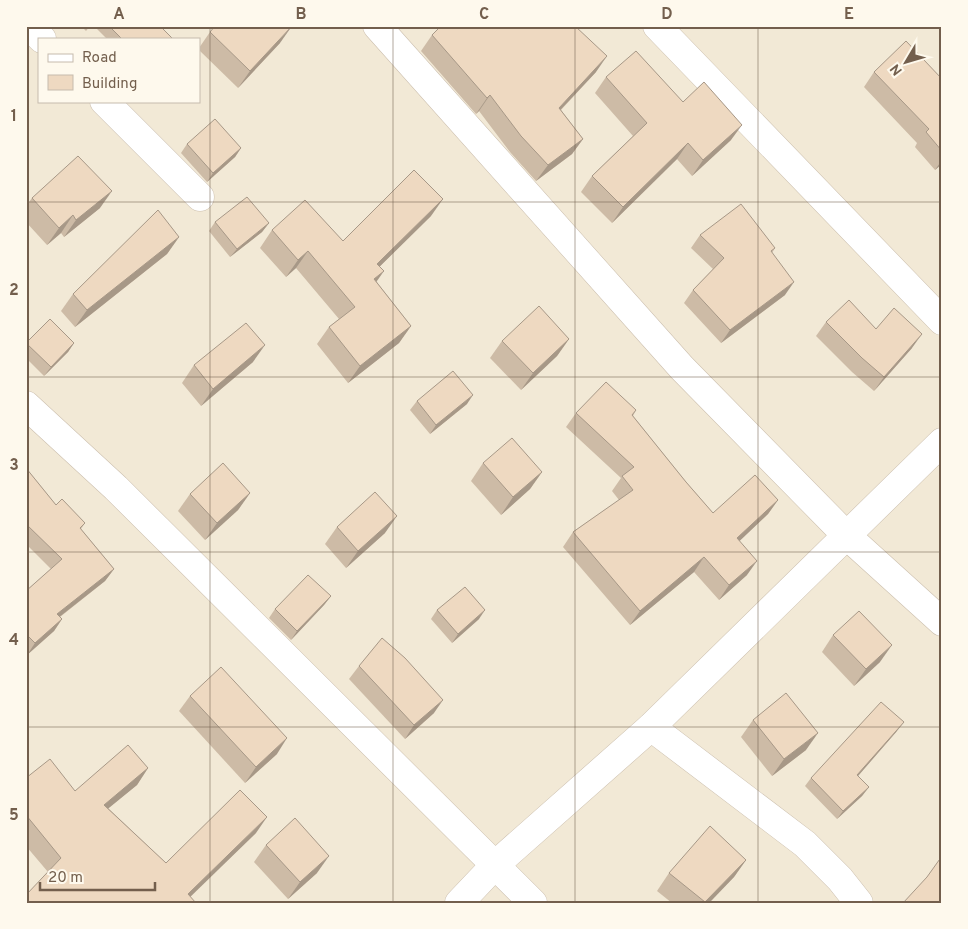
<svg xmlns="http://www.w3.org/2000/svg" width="968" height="929" viewBox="0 0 968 929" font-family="Overpass,sans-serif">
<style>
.residential{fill:#f2e9d6;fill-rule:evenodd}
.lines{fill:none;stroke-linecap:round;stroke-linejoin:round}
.street-casing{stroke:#ccbfae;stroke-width:29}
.street{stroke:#fff;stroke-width:28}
.wall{fill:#cdbba6}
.shaded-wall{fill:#a79887}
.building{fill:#eed9c1;stroke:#a79887}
.grid{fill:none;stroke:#735f4d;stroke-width:1;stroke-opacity:0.55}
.neatline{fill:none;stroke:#735f4d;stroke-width:2}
.grid-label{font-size:16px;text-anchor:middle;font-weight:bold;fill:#735f4d}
</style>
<rect width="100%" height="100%" fill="#fbf6e7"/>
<path class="residential" d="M26 26H942V903H26ZM39 39H199V101H39Z"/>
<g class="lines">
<defs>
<g id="street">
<polyline points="29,26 42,39"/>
<polyline points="377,26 682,368 846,535 942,622"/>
<polyline points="657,26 942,321"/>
<polyline points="104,101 200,197"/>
<polyline points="26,405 116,488 533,903"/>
<polyline points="651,727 805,844 840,879 859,903"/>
<polyline points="459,903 495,865 651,727 942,442"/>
</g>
</defs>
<use href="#street" class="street-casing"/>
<use href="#street" class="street"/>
</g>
<g class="wall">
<polygon points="81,26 90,26 86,31"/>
<polygon points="94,26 160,26 173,39 107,39"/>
<polygon points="210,32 280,43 238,88 199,50 199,48"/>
<polygon points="432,35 596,72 561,110 583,139 572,154 536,181 510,152 479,111 476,114 421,51"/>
<polygon points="874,72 942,79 942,164 935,170 915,147 917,143 864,87"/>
<polygon points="606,77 683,102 731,140 692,176 677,159 612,223 581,192 592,176 633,136 595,93"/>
<polygon points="187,144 241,148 235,157 207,182 181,153"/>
<polygon points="32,198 100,208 64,237 61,233 47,245 26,222 26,206"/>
<polygon points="431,216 380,266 376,281 411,326 399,343 348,383 317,344 329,327 339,319 296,268 286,277 260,248 272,230 343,241"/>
<polygon points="215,222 269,223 262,232 230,257 209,231"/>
<polygon points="700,235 775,248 772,253 785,295 721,343 684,303 693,290 713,269 691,248"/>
<polygon points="179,237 167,254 75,327 61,311 73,294"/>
<polygon points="826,322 876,329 912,348 874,391 852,372 816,336"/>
<polygon points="569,339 557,356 521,390 490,358 502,341"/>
<polygon points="26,343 74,343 68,352 44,376 26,358"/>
<polygon points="253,362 201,406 182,383 194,365"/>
<polygon points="417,401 467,404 430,434 410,410"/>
<polygon points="636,410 633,416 686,482 713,513 778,500 768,514 739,541 747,575 719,600 694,572 630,625 563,547 573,532 619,500 612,491 621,478 566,427 576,413"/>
<polygon points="483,463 542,472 530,489 501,515 471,481"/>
<polygon points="26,468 56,505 85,523 81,529 114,569 105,581 60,617 62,619 54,631 27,655 26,591 51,569 26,544"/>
<polygon points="250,493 238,510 205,540 178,511 190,494"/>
<polygon points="337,527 385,533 346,568 325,544"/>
<polygon points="331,596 324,605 291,640 269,618 275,609"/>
<polygon points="437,610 479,619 452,643 431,619"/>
<polygon points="833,635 880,662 854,686 822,652"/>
<polygon points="359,666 434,713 405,739 349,679"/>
<polygon points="190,696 277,754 245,783 179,711"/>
<polygon points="753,720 806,750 772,776 741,737"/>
<polygon points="897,731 858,776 869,787 862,796 837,819 805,786 811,778"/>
<polygon points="148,768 137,785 108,808 166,863 256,833 190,896 48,872 26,846 26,778 75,791"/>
<polygon points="266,845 317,873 288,899 254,862"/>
<polygon points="746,860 734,877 709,903 672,903 657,891 669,873"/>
</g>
<g class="shaded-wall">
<polygon points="292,26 280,43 238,88 250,71"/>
<polygon points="607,56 596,72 548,123 559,108"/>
<polygon points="490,95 479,111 476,114 487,98"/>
<polygon points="742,125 731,140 692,176 703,160"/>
<polygon points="583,139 572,154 536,181 548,165"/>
<polygon points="688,143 677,159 612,223 623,207"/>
<polygon points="241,148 235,157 207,182 213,173"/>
<polygon points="942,160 942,164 935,170"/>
<polygon points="112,191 100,208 64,237 76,220"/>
<polygon points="443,199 431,216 365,281 377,264"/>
<polygon points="73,215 61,233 47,245 59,228"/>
<polygon points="269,223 262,232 230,257 237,249"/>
<polygon points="179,237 167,254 75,327 87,310"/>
<polygon points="308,251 296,268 286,277 298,260"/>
<polygon points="384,271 372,288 374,279"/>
<polygon points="794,282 785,295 721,343 730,330"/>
<polygon points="411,326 399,343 348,383 360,366"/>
<polygon points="922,334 912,348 874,391 884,377"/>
<polygon points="569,339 557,356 521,390 533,373"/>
<polygon points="74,343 68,352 44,376 51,367"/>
<polygon points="265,345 253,362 201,406 213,389"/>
<polygon points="473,395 467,404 430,434 436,425"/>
<polygon points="542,472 530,489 501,515 513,497"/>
<polygon points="250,493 238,510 205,540 217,523"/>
<polygon points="778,500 768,514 727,553 737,538"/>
<polygon points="397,516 385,533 346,568 358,551"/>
<polygon points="704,557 694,572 630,625 640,611"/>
<polygon points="757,561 747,575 719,600 729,585"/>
<polygon points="114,569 105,581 49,625 57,614"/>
<polygon points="331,596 324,605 291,640 297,631"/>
<polygon points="485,610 479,619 452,643 458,634"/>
<polygon points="62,619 54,631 27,655 35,643"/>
<polygon points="892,645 880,662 854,686 866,669"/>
<polygon points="443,700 434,713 405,739 414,725"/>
<polygon points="904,722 897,731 851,784 857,775"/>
<polygon points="818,733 806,750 772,776 784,759"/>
<polygon points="287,738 277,754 245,783 256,767"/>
<polygon points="148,768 137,785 93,821 104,805"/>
<polygon points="869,787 862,796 837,819 843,811"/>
<polygon points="267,817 256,833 184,903 188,894"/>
<polygon points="329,856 317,873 288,899 300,882"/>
<polygon points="746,860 734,877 709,903 704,903"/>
</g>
<g class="building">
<polygon points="109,26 160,26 173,39 122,39"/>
<polygon points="215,26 292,26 250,71 210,32"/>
<polygon points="441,26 575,26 607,56 559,108 583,139 548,165 521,136 490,95 487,98 432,35"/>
<polygon points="906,41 942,79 942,151 926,132 929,129 874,72"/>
<polygon points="636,51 683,102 704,82 742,125 703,160 688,143 623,207 592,176 647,123 606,77"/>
<polygon points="215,119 241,148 213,173 187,144"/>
<polygon points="78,156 112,191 76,220 73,215 59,228 32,198"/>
<polygon points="414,170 443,199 377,264 384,271 374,279 411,326 360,366 329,327 355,307 308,251 298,260 272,230 305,200 343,241"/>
<polygon points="247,197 269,223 237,249 215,222"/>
<polygon points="741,204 775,248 771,251 794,282 730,330 693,290 724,258 700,235"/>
<polygon points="158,210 179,237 87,310 73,294"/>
<polygon points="849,300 876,329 894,308 922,334 884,377 862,358 826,322"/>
<polygon points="539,306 569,339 533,373 502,341"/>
<polygon points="50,319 74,343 51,367 26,343"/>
<polygon points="246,323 265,345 213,389 194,365"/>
<polygon points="453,371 473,395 436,425 417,401"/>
<polygon points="606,382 636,410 632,415 686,482 713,513 755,475 778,500 737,538 757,561 729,585 704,557 640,611 573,532 633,490 622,476 634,467 576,413"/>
<polygon points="512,438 542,472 513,497 483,463"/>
<polygon points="223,463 250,493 217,523 190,494"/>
<polygon points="26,468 56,505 62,499 85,523 80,528 114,569 57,614 62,619 35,643 26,634 26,591 62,559 26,524"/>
<polygon points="375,492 397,516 358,551 337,527"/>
<polygon points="308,575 331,596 297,631 275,609"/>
<polygon points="465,587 485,610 458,634 437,610"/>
<polygon points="859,611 892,645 866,669 833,635"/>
<polygon points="382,638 405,658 443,700 414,725 359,666"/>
<polygon points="221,667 287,738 256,767 190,696"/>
<polygon points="786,693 818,733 784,759 753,720"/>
<polygon points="881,702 904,722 857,775 869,787 843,811 811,778"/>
<polygon points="128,745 148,768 104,805 166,863 240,790 267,817 188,894 196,903 26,903 26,895 61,858 26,815 26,778 50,759 75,791"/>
<polygon points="295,818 329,856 300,882 266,845"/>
<polygon points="710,826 746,860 705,902 669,873"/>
<polygon points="942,856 942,903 903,903 927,877"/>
</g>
<path class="grid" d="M210 26V903M393 26V903M575 26V903M758 26V903M26 202H942M26 377H942M26 552H942M26 727H942"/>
<rect width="968" height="929" fill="none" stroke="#fef9ed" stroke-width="55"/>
<rect x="38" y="38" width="162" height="65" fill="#fef9ed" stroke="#c6bbad"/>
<rect x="48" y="54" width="25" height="8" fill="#ffffff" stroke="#c6bbad"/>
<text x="82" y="62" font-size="15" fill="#735f4d">Road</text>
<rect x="48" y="75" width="25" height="15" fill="#eed9c1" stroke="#c6bbad"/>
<text x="82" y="88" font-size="15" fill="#735f4d">Building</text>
<g transform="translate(906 62) rotate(232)" stroke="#fef9ed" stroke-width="4" paint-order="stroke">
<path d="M0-4L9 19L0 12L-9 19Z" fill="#735f4d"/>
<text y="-8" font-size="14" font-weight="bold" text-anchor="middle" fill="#735f4d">N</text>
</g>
<path d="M40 882v8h115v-8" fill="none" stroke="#735f4d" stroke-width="2.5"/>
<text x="48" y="882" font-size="15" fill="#735f4d" stroke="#fef9ed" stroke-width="4" paint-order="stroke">20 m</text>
<rect x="28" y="28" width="912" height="874" class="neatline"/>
<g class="grid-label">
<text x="119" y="19">A</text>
<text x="301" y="19">B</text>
<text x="484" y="19">C</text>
<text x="667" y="19">D</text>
<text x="849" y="19">E</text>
<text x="14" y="121">1</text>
<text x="14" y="295">2</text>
<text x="14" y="470">3</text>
<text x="14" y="645">4</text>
<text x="14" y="820">5</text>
</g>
</svg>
